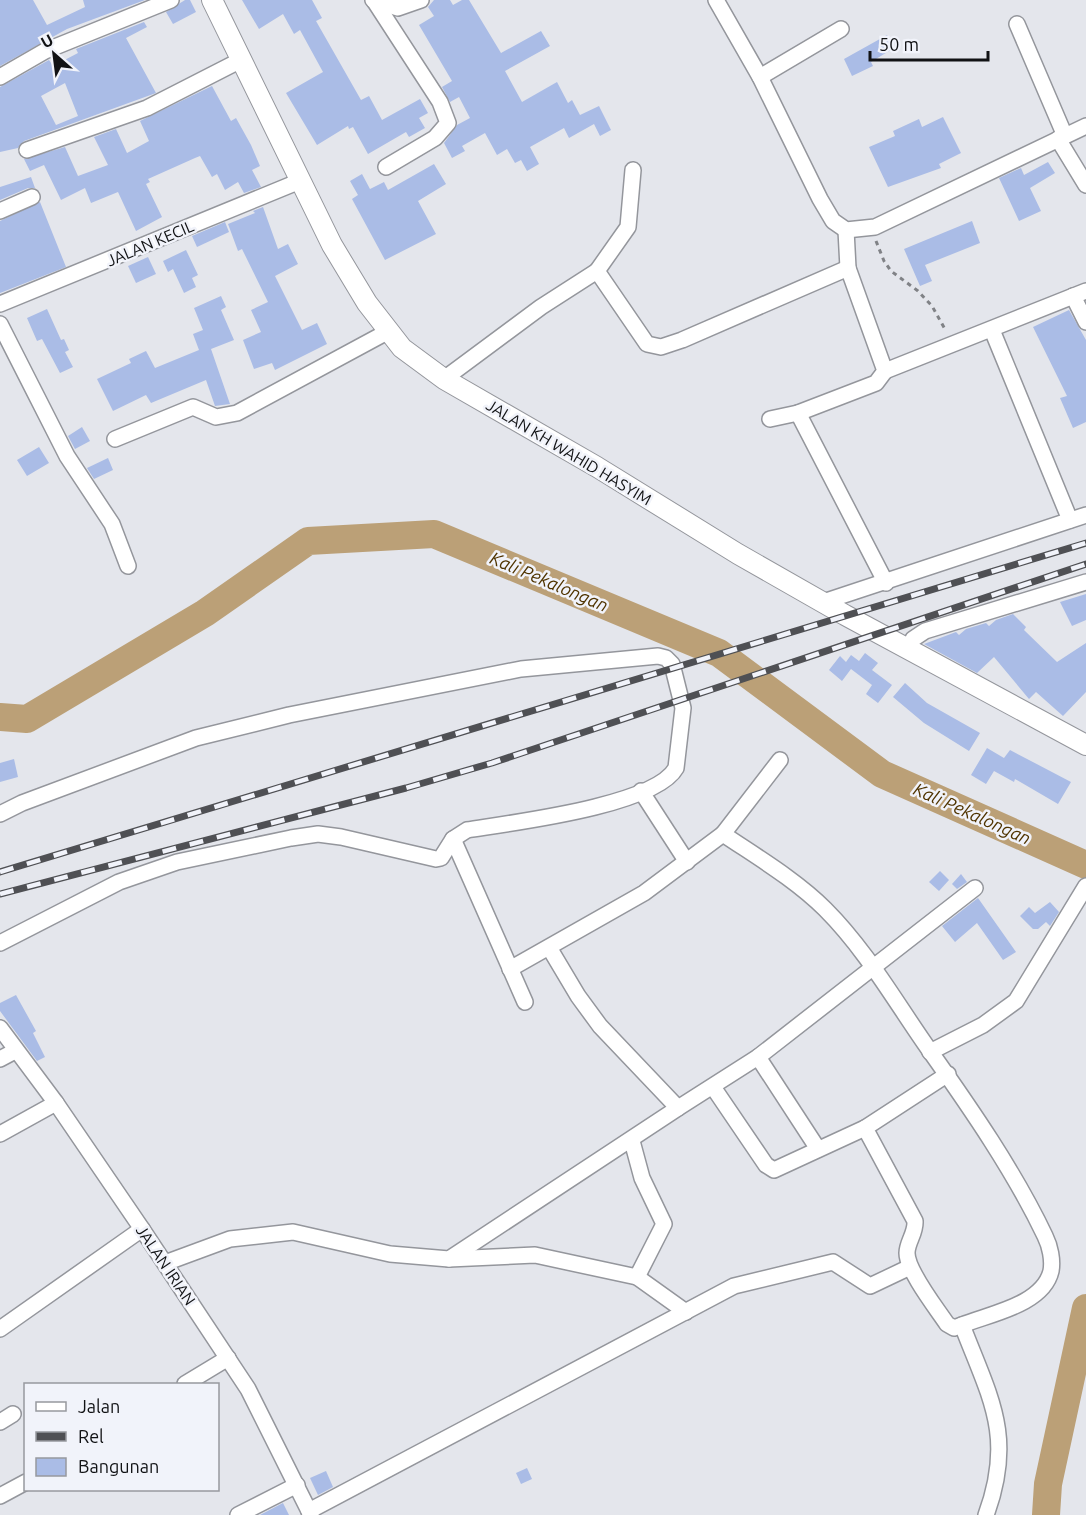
<svg xmlns="http://www.w3.org/2000/svg" width="1086" height="1515" viewBox="0 0 1086 1515" font-family="Ubuntu,sans-serif">
<style>
.lines{fill:none;stroke-linecap:round;stroke-linejoin:round}
.river{stroke:#bba077;stroke-width:28}
.building{fill:#aabce6;fill-rule:evenodd}
.minor-casing{stroke:#94969c;stroke-width:18}
.major-casing{stroke:#94969c;stroke-width:22}
.path{stroke:#808286;stroke-width:3;stroke-dasharray:4.5 4.5;stroke-linecap:butt}
.minor{stroke:#fff;stroke-width:15}
.major{stroke:#fff;stroke-width:20}
.rail-casing{stroke:#4f5054;stroke-width:7}
.rail{stroke:#f1f3fa;stroke-width:4.5;stroke-dasharray:14;stroke-linecap:butt}
.labels{text-anchor:middle;stroke-width:5;stroke-linejoin:round;paint-order:stroke}
.street-label{font-size:16px;fill:#111214;stroke:#f1f3fa}
.water-label{font-size:18px;font-style:italic;fill:#503400;stroke:#f1f3fa}
</style>
<rect width="100%" height="100%" fill="#e4e6ec"/>
<g class="lines">
<g class="river">
<polyline points="0,717 27,719 205,613 308,541 434,534 719,653 882,774 1086,865"/>
<polyline points="1046,1515 1048,1484 1086,1308"/>
</g>
</g>
<g class="building">
<polygon points="0,0 33,0 47,25 85,7 83,0 145,0 67,29 0,66"/>
<polygon points="185,0 190,0 196,12 173,24 166,12"/>
<polygon points="242,0 312,0 322,18 316,21 361,100 369,96 382,120 420,99 428,113 419,118 425,128 409,137 406,132 368,154 353,127 349,129 348,126 317,145 286,93 323,72 300,30 294,34 283,14 259,29"/>
<polygon points="434,0 450,0 453,5 462,0 469,0 501,53 541,31 550,46 505,71 522,102 557,82 568,103 572,100 580,115 599,106 611,130 600,136 594,124 569,138 564,128 530,147 539,164 527,171 521,160 515,163 507,149 497,155 485,133 462,146 465,151 452,158 444,143 457,125 470,118 459,97 450,102 442,87 452,81 419,25 434,16 428,7"/>
<path d="M144 22 147 27 126 38 156 93 24 141 18 148 0 152V87L49 60 53 66 78 53 76 49ZM65 83 78 116 56 125 41 96Z"/>
<polygon points="887,35 894,48 871,62 873,66 852,76 844,59"/>
<polygon points="212,86 231,121 236,118 251,145 260,166 252,170 261,187 244,193 238,182 225,190 217,174 212,177 200,156 195,158 148,179 150,182 146,184 162,217 136,231 118,192 91,203 85,188 61,200 44,165 30,171 24,159 65,147 78,176 108,165 94,137 116,129 127,153 149,141 140,121"/>
<polygon points="943,117 961,153 939,164 941,168 888,187 869,147 895,136 893,131 919,119 922,127"/>
<polygon points="1048,162 1055,173 1030,188 1041,211 1019,221 999,178 1021,168 1024,175"/>
<polygon points="434,164 446,184 418,201 436,234 385,260 352,199 358,195 350,181 362,174 370,189 384,182 388,190"/>
<polygon points="31,177 35,188 28,188 0,200 0,187"/>
<polygon points="40,202 66,267 0,293 0,221"/>
<polygon points="263,207 278,249 288,244 298,264 275,276 302,330 317,323 327,344 275,370 272,363 254,369 243,340 261,332 251,310 268,302 242,249 238,251 228,224 255,213 253,211"/>
<polygon points="972,221 980,243 925,265 932,281 920,286 904,249"/>
<polygon points="225,222 229,232 197,247 192,236"/>
<polygon points="186,250 198,275 192,278 196,287 184,293 173,269 168,272 163,261"/>
<polygon points="148,257 156,274 136,283 128,266"/>
<polygon points="221,296 226,307 221,310 234,340 211,349 230,404 215,406 206,380 151,403 146,395 113,411 97,379 131,363 129,359 146,351 155,368 199,350 193,334 203,330 194,308"/>
<polygon points="47,309 61,340 64,339 69,350 65,352 73,367 60,373 42,339 37,341 27,318"/>
<polygon points="1069,310 1086,340 1086,422 1073,428 1060,398 1067,396 1033,327"/>
<polygon points="82,427 90,441 75,449 68,436"/>
<polygon points="39,447 49,463 27,476 17,460"/>
<polygon points="108,458 113,470 94,479 87,468"/>
<polygon points="1086,594 1086,620 1072,626 1060,602"/>
<polygon points="1013,614 1026,627 1024,630 1057,662 1086,643 1086,692 1063,716 1036,692 1029,699 994,657 977,673 924,644 956,632 959,635 966,629 986,623 989,626 996,620"/>
<polygon points="865,653 878,663 872,670 892,685 878,703 866,694 872,685 851,669 842,681 829,670 840,656 846,662 851,655 859,661"/>
<polygon points="905,683 927,703 980,733 969,751 924,723 893,697"/>
<polygon points="987,748 1004,758 1010,750 1071,782 1058,804 1015,779 1014,782 994,771 986,784 971,775"/>
<polygon points="14,759 18,777 0,782 0,763"/>
<polygon points="940,871 949,880 939,891 929,882"/>
<polygon points="961,874 967,882 957,889 952,884"/>
<polygon points="978,898 1016,952 1003,960 977,923 955,942 942,926"/>
<polygon points="1050,902 1059,912 1050,926 1046,922 1038,929 1033,929 1020,916 1029,907 1035,913"/>
<polygon points="16,995 36,1031 33,1033 45,1057 37,1061 0,1011 0,1003"/>
<polygon points="527,1468 532,1479 521,1484 516,1473"/>
<polygon points="326,1471 333,1487 318,1495 310,1478"/>
<polygon points="283,1503 289,1515 260,1515"/>
</g>
<g class="lines">
<defs>
<g id="minor">
<polyline points="373,0 398,8 421,0"/>
<polyline points="716,0 760,77 820,199 833,221 846,230 875,227 1086,126"/>
<polyline points="375,2 440,102 448,123 435,138 386,167"/>
<polyline points="1017,24 1065,136"/>
<polyline points="0,77 45,51 171,0"/>
<polyline points="760,77 841,29"/>
<polyline points="1058,139 1086,185"/>
<polyline points="27,150 147,108 239,61"/>
<polyline points="0,211 32,197"/>
<polyline points="846,230 848,268"/>
<polyline points="597,271 628,227 633,170"/>
<polyline points="1073,296 1086,322"/>
<polyline points="0,304 300,181"/>
<polyline points="0,324 67,456 112,524 128,566"/>
<polyline points="992,330 1070,520"/>
<polyline points="885,371 1086,291"/>
<polyline points="444,379 541,307 597,271 647,344 661,347 682,340 848,268 885,371 876,383 798,413 886,583"/>
<polyline points="770,419 798,413"/>
<polyline points="115,439 193,407 216,417 237,413 387,332"/>
<polyline points="823,602 1086,515"/>
<polyline points="908,649 913,639 925,631 1086,582"/>
<polyline points="641,791 687,862"/>
<path d="M0 814 22 803 196 738 289 715 521 669 658 656 666 658 672 664 683 708 676 768C655 806 510 823 467 830L453 839 441 858 436 859 341 837 318 834 291 838 177 862 119 882 0 943"/>
<polyline points="723,834 780,760"/>
<polyline points="453,839 525,1002"/>
<polyline points="550,949 578,996 600,1026 678,1108 758,1057 975,888"/>
<path d="M510 969 644 893 723 834C757 857 796 880 825 909 867 951 896 1003 930 1051 971 1109 1014 1171 1045 1236 1050 1246 1053 1260 1051 1271 1043 1305 989 1314 962 1325 990 1398 1015 1436 986 1515"/>
<polyline points="0,1028 56,1103 142,1229 248,1389 311,1515"/>
<polyline points="930,1052 983,1025 1016,1001 1086,886"/>
<polyline points="758,1057 818,1149"/>
<polyline points="0,1059 15,1051"/>
<path d="M948 1074 865 1128 915 1221C916 1233 907 1242 907 1253 907 1271 937 1309 947 1324L954 1328 962 1325"/>
<polyline points="713,1087 766,1165 774,1170 865,1128"/>
<polyline points="0,1134 56,1103"/>
<polyline points="632,1141 642,1178 664,1224 637,1277"/>
<polyline points="449,1259 535,1255 637,1277 686,1312"/>
<polyline points="165,1263 230,1239 293,1232 390,1254 449,1259 678,1108"/>
<polyline points="0,1329 142,1229"/>
<polyline points="185,1384 228,1358"/>
<polyline points="0,1422 13,1414"/>
<polyline points="0,1496 26,1482"/>
<polyline points="309,1511 734,1286 833,1262 870,1286 910,1267"/>
<polyline points="238,1515 297,1485"/>
</g>
<polyline id="major" points="212,0 332,245 367,303 402,348 444,379 597,467 738,554 845,615 1086,745"/>
</defs>
<use href="#minor" class="minor-casing"/>
<use href="#major" class="major-casing"/>
<polyline class="path" points="876,241 884,261 891,271 918,291 932,306 946,331"/>
<use href="#minor" class="minor"/>
<use href="#major" class="major"/>
<defs>
<g id="rail">
<polyline points="0,872 1086,543"/>
<polyline points="0,894 406,788 492,763 1086,564"/>
</g>
</defs>
<use href="#rail" class="rail-casing"/>
<use href="#rail" class="rail"/>
</g>
<g class="labels">
<g class="street-label">
<text transform="translate(150 243) rotate(-23)" y="6">JALAN KECIL</text>
<text transform="translate(569 452) rotate(31)" y="6">JALAN KH WAHID HASYIM</text>
<text transform="translate(166 1265) rotate(56)" y="6">JALAN IRIAN</text>
</g>
<g class="water-label">
<text transform="translate(549 582) rotate(23)" y="6">Kali Pekalongan</text>
<text transform="translate(972 814) rotate(24)" y="6">Kali Pekalongan</text>
</g>
</g>
<rect x="24" y="1383" width="195" height="108" fill="#f1f3fa" stroke="#97999e" stroke-width="1.5"/>
<rect x="36" y="1402" width="30" height="9" fill="#ffffff" stroke="#97999e" stroke-width="1.5"/>
<text x="78" y="1413" font-size="18" fill="#111214">Jalan</text>
<rect x="36" y="1432" width="30" height="9" fill="#4f5054" stroke="#97999e" stroke-width="1.5"/>
<text x="78" y="1443" font-size="18" fill="#111214">Rel</text>
<rect x="36" y="1458" width="30" height="18" fill="#aabce6" stroke="#97999e" stroke-width="1.5"/>
<text x="78" y="1473" font-size="18" fill="#111214">Bangunan</text>
<g transform="translate(54 54) rotate(332)" stroke="#f1f3fa" stroke-width="4.5" paint-order="stroke">
<path d="M0-4.5L10 22L0 15L-10 22Z" fill="#111214"/>
<text y="-9" font-size="16" font-weight="bold" text-anchor="middle" fill="#111214">U</text>
</g>
<path d="M870 51v9h118v-9" fill="none" stroke="#111214" stroke-width="3"/>
<text x="879" y="51" font-size="18" fill="#111214" stroke="#f1f3fa" stroke-width="4.5" paint-order="stroke">50 m</text>
</svg>
